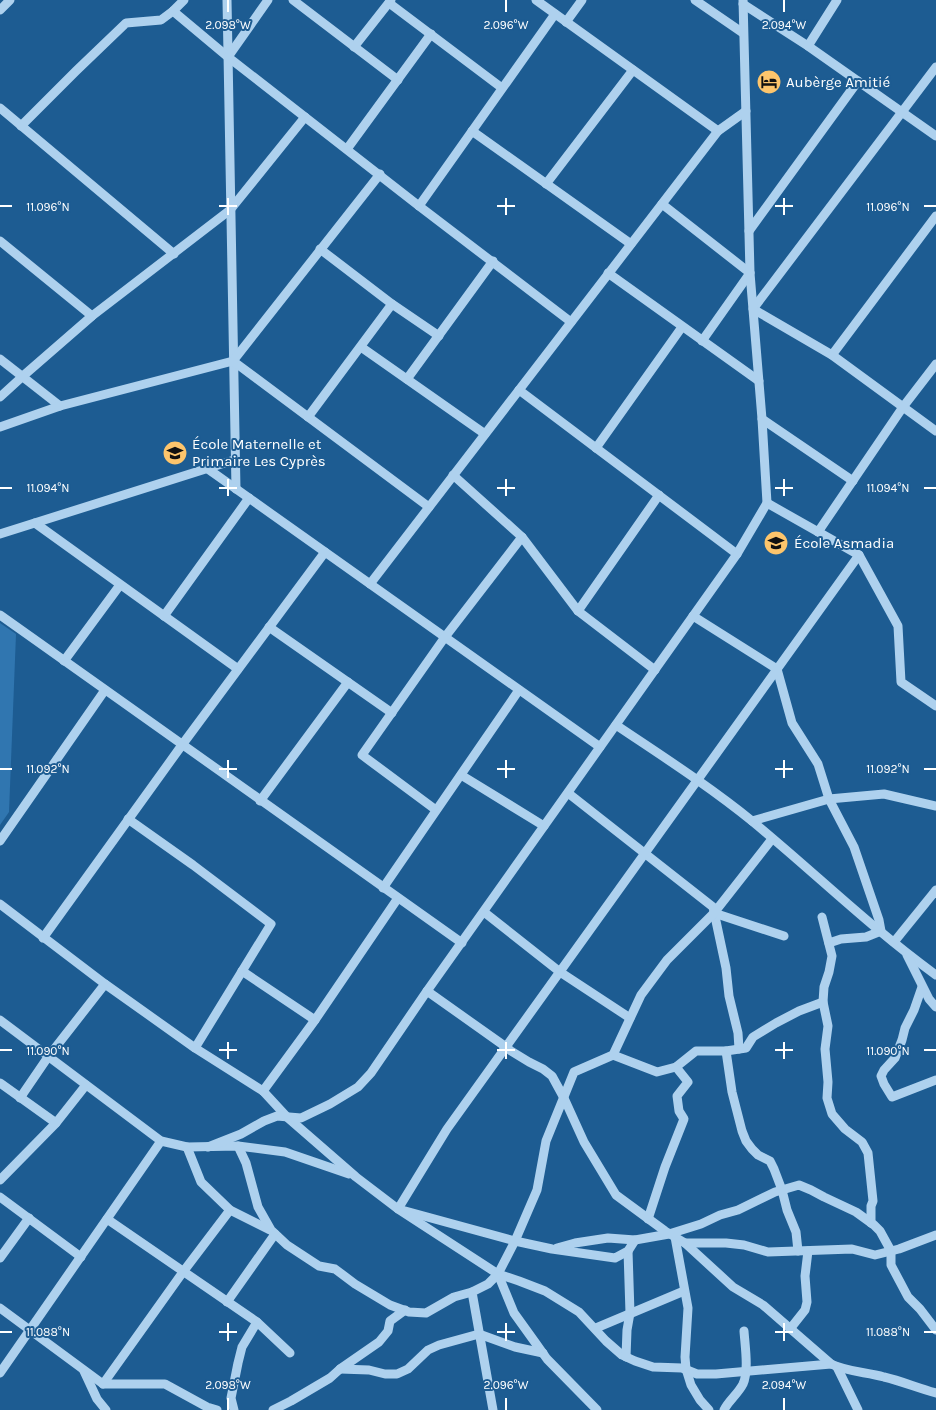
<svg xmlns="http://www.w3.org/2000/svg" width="936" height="1410" viewBox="0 0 936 1410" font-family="Karla,sans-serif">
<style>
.green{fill:#3076b0}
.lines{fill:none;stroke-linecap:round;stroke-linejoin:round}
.minor{stroke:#aed1ee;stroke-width:9}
.ticks{fill:none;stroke:#fff;stroke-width:2}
.labels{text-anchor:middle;stroke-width:4;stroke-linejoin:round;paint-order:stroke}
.poi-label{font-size:15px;fill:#fff;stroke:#1d5c92;text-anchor:start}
.ticks-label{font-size:12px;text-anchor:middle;fill:#fff;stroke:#1d5c92;stroke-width:4;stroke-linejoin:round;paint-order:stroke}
</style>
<rect width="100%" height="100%" fill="#1d5c92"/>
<polygon class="green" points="0,623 16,634 9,812 0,825"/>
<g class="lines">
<g class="minor">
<polyline points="227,0 236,489"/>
<polyline points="293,0 398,80"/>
<polyline points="536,0 718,131"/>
<polyline points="695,0 743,33"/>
<polyline points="389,3 502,88"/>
<polyline points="743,4 808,46 936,136"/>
<polyline points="0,10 10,0"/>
<polyline points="173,11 228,57 419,206 571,322"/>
<polyline points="566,22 582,0"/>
<polyline points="808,46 837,0"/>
<polyline points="354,47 391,0"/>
<polyline points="228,57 268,0"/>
<polyline points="936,67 753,309 832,355 936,431"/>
<polyline points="0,108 174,254"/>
<polyline points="21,126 76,71 126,23 161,20 173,11 184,0"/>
<polyline points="472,131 631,244"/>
<polyline points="347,149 431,34"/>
<polyline points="546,184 633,70"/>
<polyline points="662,204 750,273 702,341"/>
<polyline points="419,206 555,14"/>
<polyline points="749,231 858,81"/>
<polyline points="0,241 92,316"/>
<polyline points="320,249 392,304 439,336"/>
<polyline points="608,273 759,381"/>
<polyline points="361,347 485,434"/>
<polyline points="832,355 936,216"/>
<polyline points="0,359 60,406"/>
<polyline points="233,361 429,507"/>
<polyline points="407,379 493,261"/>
<polyline points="519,390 737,554"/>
<polyline points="0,397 23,376 92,316 230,210 305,117"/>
<polyline points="308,417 392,304"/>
<polyline points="762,419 853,481"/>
<polyline points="0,427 60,406 233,361 380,174"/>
<polyline points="596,448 682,327"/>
<polyline points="208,469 600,747"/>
<polyline points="453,475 522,537 578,611 655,670"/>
<polyline points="767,503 859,555 898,626 901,682 936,706"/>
<polyline points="35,523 238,669"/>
<polyline points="818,532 903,407 936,364"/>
<polyline points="0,534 234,460"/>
<polyline points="370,584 718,131 746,111"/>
<polyline points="578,611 659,495"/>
<polyline points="0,615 462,943"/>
<polyline points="164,616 249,498"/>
<polyline points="693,616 777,669 792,723 818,764 829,799 854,847 879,920 881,931 866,937 841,939 829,943"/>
<polyline points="269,627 392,713"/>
<polyline points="64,661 120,585"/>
<path d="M616 725C662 756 709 786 752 821 814 872 871 928 936 975"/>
<polyline points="461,775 544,826"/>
<polyline points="568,793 713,907 726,968 729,996 738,1033 739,1049"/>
<polyline points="260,801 348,682"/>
<polyline points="436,810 362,755 445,637 522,537"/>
<polyline points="128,819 193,865 271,924 195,1048"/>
<polyline points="752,821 829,799 884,794 936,806"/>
<polyline points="0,841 105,690"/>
<polyline points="383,888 519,690"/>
<polyline points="0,904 105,984 195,1048 263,1091 287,1117 356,1177 398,1209 498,1274 514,1313 537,1345 547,1359 597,1410"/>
<polyline points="484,912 560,972 630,1018"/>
<polyline points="714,913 784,936"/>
<polyline points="822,917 832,956 829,972 824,987 823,1002 828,1026 825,1049 828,1082 827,1098 832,1114 845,1129 862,1142 868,1153 873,1201 871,1206 871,1223"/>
<polyline points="43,938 182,745 325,552"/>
<polyline points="894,942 936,890"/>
<polyline points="907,955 929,999 936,1007"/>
<polyline points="242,971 315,1020"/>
<polyline points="922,987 914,1010 905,1028 902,1040 895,1058 884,1070 881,1076 884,1084 892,1097 936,1080"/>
<path d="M427 991 506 1047 511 1051 529 1062 543 1069 552 1076 564 1098 584 1142 616 1195 665 1231 685 1243 733 1287 763 1305 831 1364C848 1372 866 1372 884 1377 901 1381 918 1388 936 1393"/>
<polyline points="0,1020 161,1141 187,1147 238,1146 285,1152 349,1174"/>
<polyline points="726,1051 732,1092 742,1131 746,1141 752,1149 758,1155 770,1161 774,1169 782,1190 787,1210 796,1232 798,1251"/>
<polyline points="613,1055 657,1072 676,1067 696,1051 726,1051 746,1048 753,1037 776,1023 799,1011 823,1002"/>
<polyline points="0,1083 56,1123"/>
<polyline points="263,1091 315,1020 398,898"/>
<polyline points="20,1098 48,1057 105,984"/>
<polyline points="238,1146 246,1163 258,1207 271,1230 287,1245 319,1266 335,1269 355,1284 390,1305 409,1312 426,1313 454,1297 472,1292"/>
<polyline points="187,1147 201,1182 230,1210 270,1230"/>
<polyline points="208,1147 241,1134 264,1121 277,1116 301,1118 330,1104 358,1087 371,1073 427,991 737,554 767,503 762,419 750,273 743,0"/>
<polyline points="0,1180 56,1123 86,1085"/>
<polyline points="0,1197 81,1257"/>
<polyline points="107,1219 257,1322 290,1353"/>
<polyline points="648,1219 665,1167 684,1119 679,1111 677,1096 688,1082 676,1067"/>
<polyline points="675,1237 688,1308 685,1357 686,1369 691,1385 700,1400 709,1410"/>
<polyline points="635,1240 628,1251 615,1258 552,1249 515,1241 398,1209 447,1129 859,555"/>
<polyline points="685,1243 726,1243 744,1245 768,1252 852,1249 875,1255 899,1249 936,1235"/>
<polyline points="557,1248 575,1243 608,1238 635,1240 669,1234 701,1224 720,1215 738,1210 775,1192 799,1185 811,1190 824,1197 856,1212 874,1225 880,1231 891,1251 891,1265 908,1297 920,1309 936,1330"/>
<polyline points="0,1258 29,1218"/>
<polyline points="498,1274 519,1281 545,1291 579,1312 606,1341 622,1355 635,1361 653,1367 682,1368 697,1374 716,1374 831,1364"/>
<polyline points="227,1302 275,1234"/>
<polyline points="0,1308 103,1384 165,1384 207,1407 217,1410"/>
<polyline points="596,1328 684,1291"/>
<polyline points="790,1329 805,1310 807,1302 805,1276 808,1251"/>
<polyline points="626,1357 627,1330 630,1313 628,1251"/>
<polyline points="837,1367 858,1410"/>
<polyline points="340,1369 369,1370 385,1374 397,1374 408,1369 428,1350 439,1345 479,1334 515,1347 543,1353"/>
<polyline points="84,1371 97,1399 106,1410"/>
<polyline points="0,1373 161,1141"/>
<polyline points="103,1384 183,1272 230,1210"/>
<polyline points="234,1410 231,1398 238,1363 242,1347 257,1322"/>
<polyline points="273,1410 291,1401 330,1378 340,1369 379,1342 388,1331 390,1321 405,1310"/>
<polyline points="493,1410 472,1292 488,1284 498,1274 515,1241 537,1190 546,1141 574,1072 613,1055 641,995 667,960 714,913 772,839"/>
<path d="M724 1410C729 1400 738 1394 743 1384 749 1371 745 1346 744 1331"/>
</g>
</g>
<path class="ticks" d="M228 0V12M506 0V12M784 0V12M228 198V215M506 198V215M784 198V215M0 206H12M219 206H237M497 206H515M775 206H793M924 206H936M228 479V496M506 479V496M784 479V496M0 488H12M219 488H237M497 488H515M775 488H793M924 488H936M228 760V778M506 760V778M784 760V778M0 769H12M219 769H237M497 769H515M775 769H793M924 769H936M228 1042V1059M506 1042V1059M784 1042V1059M0 1050H12M219 1050H237M497 1050H515M775 1050H793M924 1050H936M228 1323V1341M506 1323V1341M784 1323V1341M0 1332H12M219 1332H237M497 1332H515M775 1332H793M924 1332H936M228 1398V1410M506 1398V1410M784 1398V1410"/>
<defs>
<symbol id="hotel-disc" viewBox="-11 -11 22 22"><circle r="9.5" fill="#fdc56c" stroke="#1d5c92"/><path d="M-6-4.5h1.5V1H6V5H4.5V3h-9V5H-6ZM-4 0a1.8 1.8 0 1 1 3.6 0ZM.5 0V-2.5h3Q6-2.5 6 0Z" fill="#111"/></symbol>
<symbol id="school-disc" viewBox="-11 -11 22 22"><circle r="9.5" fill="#fdc56c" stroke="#1d5c92"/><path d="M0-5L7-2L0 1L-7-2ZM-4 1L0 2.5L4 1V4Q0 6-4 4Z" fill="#111"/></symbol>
</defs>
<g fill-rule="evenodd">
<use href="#hotel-disc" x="755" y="68" width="28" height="28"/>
<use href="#school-disc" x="161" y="439" width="28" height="28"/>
<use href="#school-disc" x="762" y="529" width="28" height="28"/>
</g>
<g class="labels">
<g class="poi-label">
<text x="786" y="87">Aubèrge Amitié</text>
<text x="192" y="449">École Maternelle et<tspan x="192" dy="17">Primaire Les Cyprès</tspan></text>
<text x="794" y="548">École Asmadia</text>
</g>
</g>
<g class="ticks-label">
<text x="228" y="29">2.098°W</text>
<text x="506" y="29">2.096°W</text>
<text x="784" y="29">2.094°W</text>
<text x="48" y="211">11.096°N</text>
<text x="888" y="211">11.096°N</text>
<text x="48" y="492">11.094°N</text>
<text x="888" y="492">11.094°N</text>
<text x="48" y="773">11.092°N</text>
<text x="888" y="773">11.092°N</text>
<text x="48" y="1055">11.090°N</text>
<text x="888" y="1055">11.090°N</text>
<text x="48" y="1336">11.088°N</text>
<text x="888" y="1336">11.088°N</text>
<text x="228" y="1389">2.098°W</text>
<text x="506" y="1389">2.096°W</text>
<text x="784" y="1389">2.094°W</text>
</g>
</svg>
